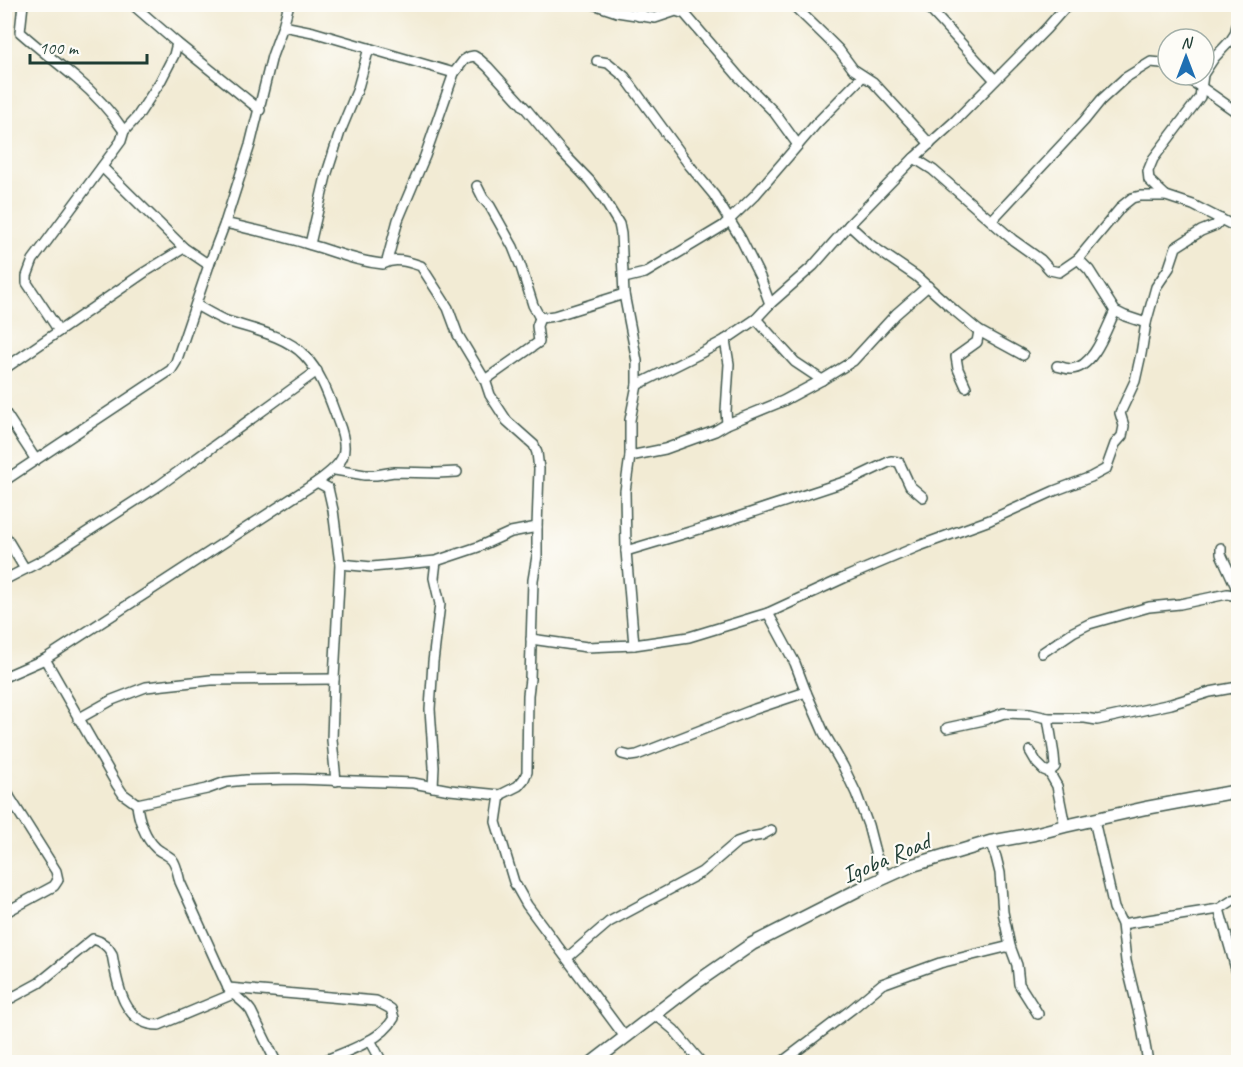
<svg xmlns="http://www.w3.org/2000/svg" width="1243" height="1067" viewBox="0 0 1243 1067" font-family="Caveat,sans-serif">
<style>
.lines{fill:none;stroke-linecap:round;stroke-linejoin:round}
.minor-casing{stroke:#3f574c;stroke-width:12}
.tertiary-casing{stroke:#3f574c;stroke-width:15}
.minor{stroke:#fff;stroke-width:9}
.tertiary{stroke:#fff;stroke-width:12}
.labels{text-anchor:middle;stroke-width:4.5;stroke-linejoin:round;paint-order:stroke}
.street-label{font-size:24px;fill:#1f3d34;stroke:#fdfcf7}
</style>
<rect width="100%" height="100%" fill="#fdfcf7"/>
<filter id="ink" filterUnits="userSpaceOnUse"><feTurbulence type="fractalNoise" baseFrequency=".0167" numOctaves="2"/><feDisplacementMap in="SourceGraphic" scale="12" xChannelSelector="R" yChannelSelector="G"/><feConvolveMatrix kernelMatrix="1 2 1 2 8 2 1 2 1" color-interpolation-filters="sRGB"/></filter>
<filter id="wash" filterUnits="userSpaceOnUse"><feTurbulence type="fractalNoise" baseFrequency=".008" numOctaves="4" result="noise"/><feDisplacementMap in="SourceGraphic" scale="24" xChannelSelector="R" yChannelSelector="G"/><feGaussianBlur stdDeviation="1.35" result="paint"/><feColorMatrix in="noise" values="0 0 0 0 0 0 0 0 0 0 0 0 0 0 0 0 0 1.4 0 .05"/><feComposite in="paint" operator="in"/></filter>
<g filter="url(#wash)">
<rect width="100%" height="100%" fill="#f2ebd4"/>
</g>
<g filter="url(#ink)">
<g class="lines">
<defs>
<g id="minor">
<path d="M23 4 20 32C39 49 58 63 77 79 95 94 111 112 124 131"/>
<polyline points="132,4 177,43 260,110"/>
<polyline points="593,4 617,12 655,18 676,11 685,14 739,77 774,112 798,145"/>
<polyline points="792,4 826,37 839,50 853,69 873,82 930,144"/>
<polyline points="925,4 995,80"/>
<polyline points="639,16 643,4"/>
<polyline points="283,26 313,32 454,73"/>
<polyline points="597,61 608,63 625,77 690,166 714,195 741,239 760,277 770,304"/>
<polyline points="1204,73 1214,58 1231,40 1235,34 1238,21"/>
<polyline points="1181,75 1201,87 1238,113"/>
<polyline points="914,158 933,170 1013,240 1041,260 1050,270 1059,272 1078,259 1122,206 1132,198 1140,196 1166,196 1193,205 1238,228"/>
<polyline points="102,167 184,248 209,265"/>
<polyline points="477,186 483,198 490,206 513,247 521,267 533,305 540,318 554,316 624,294"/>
<polyline points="1166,196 1149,180 1148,171 1153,159 1200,97 1203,75"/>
<polyline points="992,220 1084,121 1101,100 1125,78 1151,62 1161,63 1168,67"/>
<polyline points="849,225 872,246 916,276 955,311 979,331 1023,355"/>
<polyline points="310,244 326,176 340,132 357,91 369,48"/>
<polyline points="1078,259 1089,270 1115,311 1125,316 1146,323"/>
<polyline points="387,261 398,220 425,156 454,73 464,60 469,57 474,56 479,59 488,67 527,110 562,152 589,180 603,198 619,224 621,234 624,294 637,361 637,385 630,420 630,456 625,491 626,551 634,645"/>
<polyline points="624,278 645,273 723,226 755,195 816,124 863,76"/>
<polyline points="756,319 795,362 822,380"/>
<polyline points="59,331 27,283 27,276 33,260 121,141 124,131 137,117 160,82 174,55 177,43"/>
<polyline points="725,340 729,364 726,411 727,424"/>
<path d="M1057 366C1062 367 1067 369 1071 369 1094 368 1106 329 1115 311"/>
<polyline points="4,369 145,272 184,248"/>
<polyline points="485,380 539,342 537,326 540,318"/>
<polyline points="637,385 697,355 725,340 756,319 770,304 813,266 849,225 914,158 956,120 1046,29 1068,4"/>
<polyline points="966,387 958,369 956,357 977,342 979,331"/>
<polyline points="4,411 36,460"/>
<polyline points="630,456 665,449 715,431 727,424 783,401 822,380 853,361 896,314 928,286"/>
<polyline points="335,470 365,475 376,475 394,472 437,473 457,472"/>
<polyline points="4,481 171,370 176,362 209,265 225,223 250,145 272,56 283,26 289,4"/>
<polyline points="317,482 328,488 333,510 340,564 334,679 332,740 336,781"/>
<polyline points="4,534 25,569"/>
<polyline points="1221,548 1221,554 1238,591"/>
<polyline points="626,551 723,522 853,479 891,461 899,462 910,486 923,497"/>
<polyline points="340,564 372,567 436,561 478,547 511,532 537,527"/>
<polyline points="4,580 47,558 160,485 317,371"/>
<polyline points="768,613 795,663 806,692 824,733 843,766 856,793 868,825 876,856 887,878"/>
<polyline points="531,639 587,647 634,645 689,637 768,613 846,577 919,546 990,520 1054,491 1091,477 1106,469 1115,444 1122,436 1124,426 1120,413 1135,381 1141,354 1146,323 1156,287 1169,268 1176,247 1201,231 1216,225 1221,219"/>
<polyline points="1042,653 1073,632 1089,624 1149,607 1180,604 1227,594 1238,596"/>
<path d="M45 659 117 785 123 794 137 804 207 789 226 782 246 780 296 779 385 782 413 783 450 790 500 795 518 786 524 779 527 772 528 695 530 679 533 580 537 556V527L539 469 537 453 534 445 507 421 490 395 485 380 458 335 448 308 421 266C409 262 395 257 383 264 358 262 336 252 311 245 283 236 254 230 225 223"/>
<path d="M4 677 45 659 317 482C344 463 351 454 338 421 329 397 322 374 304 355 285 335 250 329 224 320 215 316 205 310 196 305"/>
<polyline points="1048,718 1054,755 1055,767 1049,772"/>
<polyline points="78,719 112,700 146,687 211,680 334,679"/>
<polyline points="947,728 984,720 1004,713 1030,714 1048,718 1085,718 1097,720 1171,704 1210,692 1238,687"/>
<polyline points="1030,751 1037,763 1044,770 1049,772 1057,786 1065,826"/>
<polyline points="622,754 630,756 637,755 755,709 806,692"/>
<polyline points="4,786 10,798 56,871 58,880 54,886 4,913"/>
<polyline points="433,787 434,767 430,709 433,662 440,604 434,578 436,561"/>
<polyline points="500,795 496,822 514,882 527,905 625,1037"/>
<path d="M137 804C138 818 145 838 156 848 160 852 167 854 172 859 177 865 178 875 180 882L228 988C235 997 245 1002 251 1011L276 1062"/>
<polyline points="1094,820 1114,908 1122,924 1126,961 1141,1022 1148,1062"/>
<polyline points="990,842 996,857 1000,873 1003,912 1010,946 1017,965 1019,984 1038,1014"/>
<polyline points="1219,909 1238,976"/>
<polyline points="1122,924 1219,909 1233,900 1238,899"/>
<polyline points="567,958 609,922 702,872 737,842 751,837 762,835 771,830"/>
<path d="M228 988 376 1001 391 1009 394 1018C381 1041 345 1052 321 1062"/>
<path d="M4 1002 39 983 93 939C101 941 108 946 112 954 117 981 122 1025 159 1025L233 994"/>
<polyline points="655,1014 674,1030 701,1062"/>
<polyline points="370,1040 382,1062"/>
<polyline points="782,1062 852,1009 882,984 940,963 1010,946"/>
</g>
<polyline id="tertiary" points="593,1062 697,982 752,944 862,888 913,865 990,842 1034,834 1065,826 1146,808 1238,791"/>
</defs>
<use href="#minor" class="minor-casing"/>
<use href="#tertiary" class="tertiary-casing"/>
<use href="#minor" class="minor"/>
<use href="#tertiary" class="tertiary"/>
</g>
</g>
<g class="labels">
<g class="street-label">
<text transform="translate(886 858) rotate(-23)" y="8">Igoba Road</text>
</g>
</g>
<rect width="1243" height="1067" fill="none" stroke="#fdfcf7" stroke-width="24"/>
<g transform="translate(1186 57)"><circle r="28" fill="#fdfcf7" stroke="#a4b0a9" stroke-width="1.5"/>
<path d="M0-4.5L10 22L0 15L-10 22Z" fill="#1f6fb2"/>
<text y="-9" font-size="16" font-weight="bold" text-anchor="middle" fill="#1f3d34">N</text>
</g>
<path d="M30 54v9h117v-9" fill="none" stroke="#1f3d34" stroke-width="3"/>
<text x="39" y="54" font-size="18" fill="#1f3d34" stroke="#fdfcf7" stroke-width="4.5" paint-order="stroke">100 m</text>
</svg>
